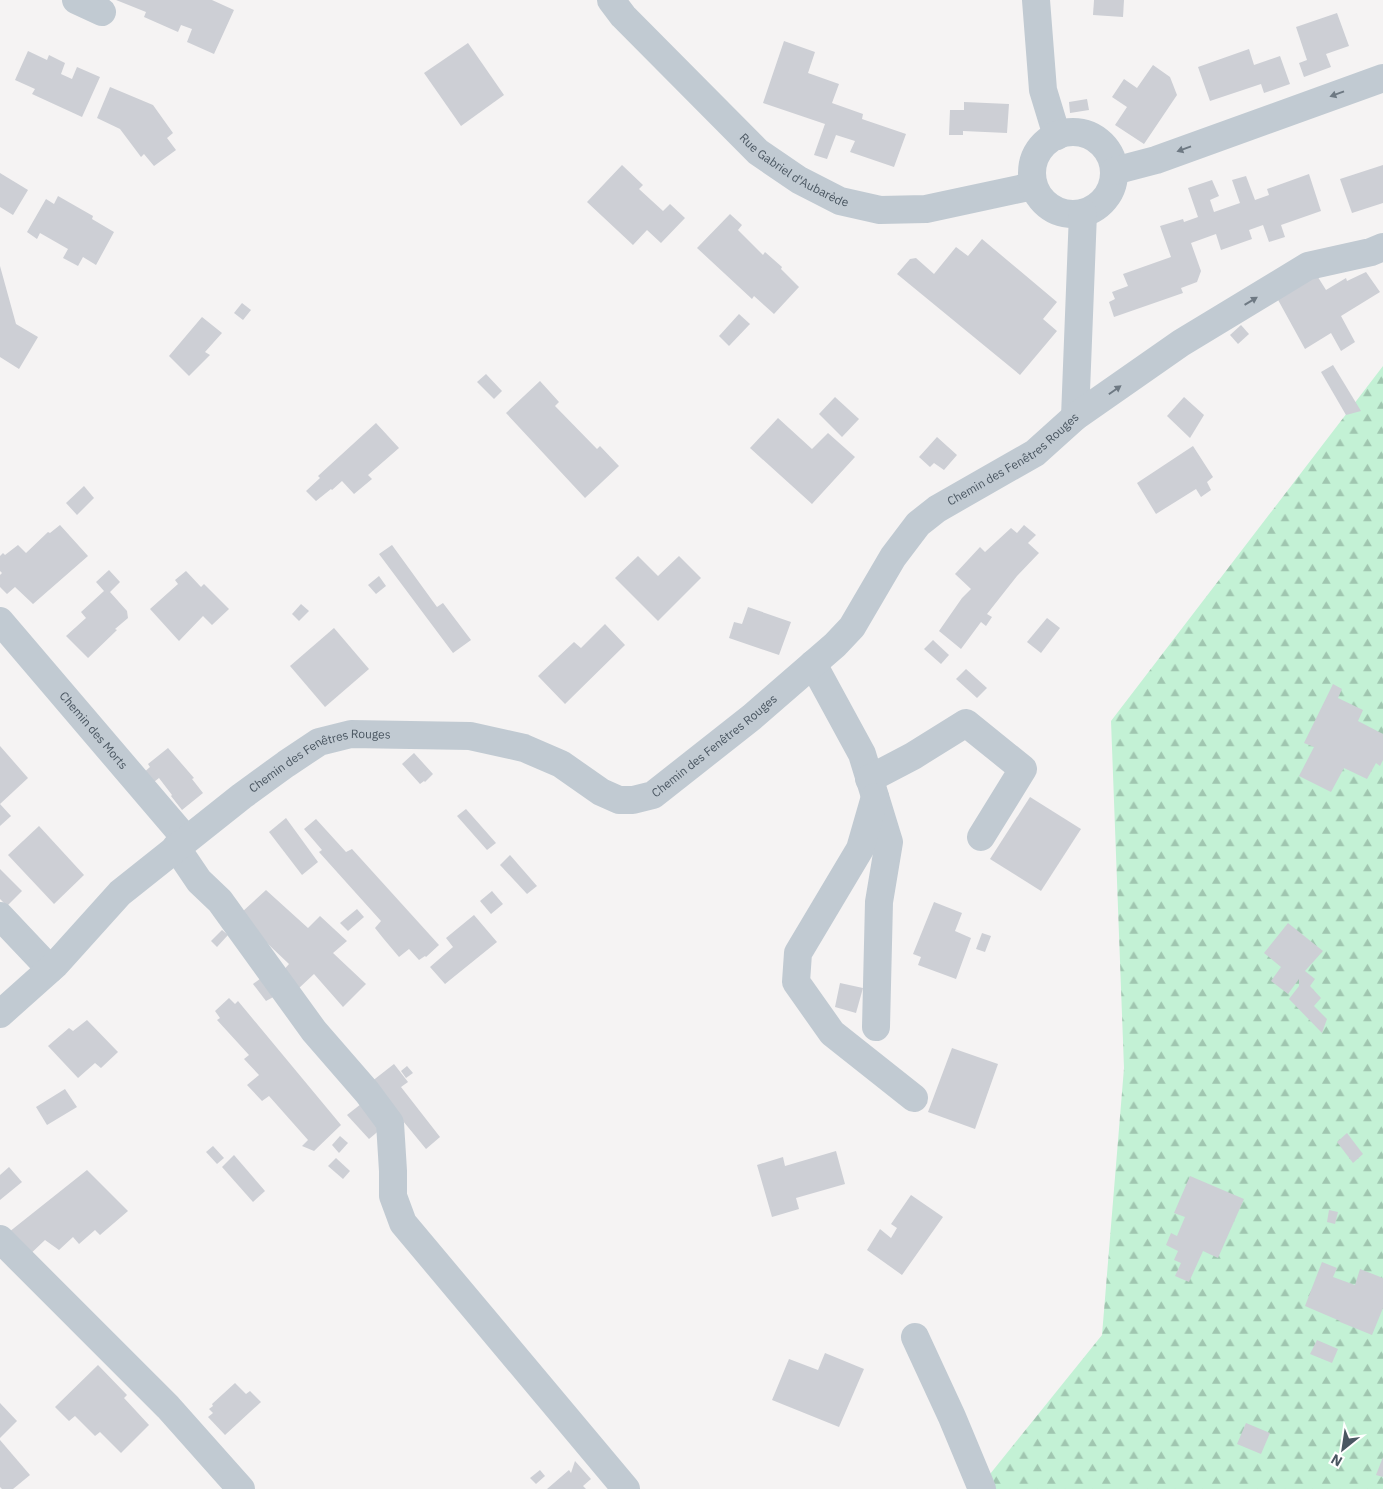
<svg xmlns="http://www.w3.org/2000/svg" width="1383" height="1489" viewBox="0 0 1383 1489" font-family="'IBM Plex Sans',sans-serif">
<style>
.forest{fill:url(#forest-firs)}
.building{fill:#cdcfd5}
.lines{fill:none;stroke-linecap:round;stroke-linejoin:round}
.minor{stroke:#c1cad2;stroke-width:28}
.oneway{fill:#6e7983}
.labels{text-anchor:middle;stroke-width:5;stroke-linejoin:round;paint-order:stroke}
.street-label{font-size:12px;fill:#4a5661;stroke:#fff}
</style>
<defs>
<pattern id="forest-firs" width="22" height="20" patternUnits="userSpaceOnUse" patternTransform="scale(1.25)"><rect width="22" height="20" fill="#c3f1d5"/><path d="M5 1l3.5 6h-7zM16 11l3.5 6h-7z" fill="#a0c6b0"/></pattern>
</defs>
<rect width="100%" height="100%" fill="#f5f3f3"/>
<polygon class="forest" points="1383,366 1383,1489 978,1489 1102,1335 1124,1068 1111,721"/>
<g class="building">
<polygon points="116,0 212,0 234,10 214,54 187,42 192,29 181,25 178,32 144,17 146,12"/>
<polygon points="1094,0 1124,0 1123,17 1093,15"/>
<polygon points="1337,13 1349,46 1326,54 1331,67 1304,77 1299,63 1307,60 1296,27"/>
<polygon points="784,41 815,52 808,73 839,84 832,103 863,114 862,119 906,134 894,167 850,152 855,141 836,135 827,159 814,155 825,124 763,103"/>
<polygon points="468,43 504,95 461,126 424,73"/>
<polygon points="1249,49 1254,65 1280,56 1290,84 1264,93 1261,84 1210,101 1198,67"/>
<polygon points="28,51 47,60 49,55 65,63 61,74 72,79 77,67 100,77 82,117 32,94 35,89 15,80"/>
<polygon points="1153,65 1170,77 1177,95 1144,144 1115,125 1127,107 1112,97 1124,79 1137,88"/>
<polygon points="110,87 153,105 173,133 167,138 176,150 154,166 144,154 141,157 120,129 97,118"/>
<polygon points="1087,99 1089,110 1070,113 1069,102"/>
<polygon points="964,102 1009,104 1007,133 963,131 963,135 949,135 950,110 964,110"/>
<polygon points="622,165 643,185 639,189 663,211 670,204 685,218 661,243 647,230 633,245 587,202"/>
<polygon points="1383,165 1383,203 1352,213 1340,179"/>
<polygon points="0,173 28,190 13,215 0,207"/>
<polygon points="1309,174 1321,211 1281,225 1285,237 1269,242 1263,225 1249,230 1252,239 1221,250 1216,234 1191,243 1201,271 1197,282 1181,288 1183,293 1114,317 1109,302 1115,299 1112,292 1128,286 1123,274 1171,257 1160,226 1183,219 1184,222 1198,217 1188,188 1212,180 1219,196 1210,200 1214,212 1240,203 1232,180 1246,176 1255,200 1269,195 1267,189"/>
<polygon points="58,196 93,216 92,219 114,232 96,265 83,257 78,266 63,258 68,249 40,233 37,239 27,232 46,199 54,204"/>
<polygon points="730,214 742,225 738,230 763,255 765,252 782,267 781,269 799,287 774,314 754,296 752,299 697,248"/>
<polygon points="982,239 1057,302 1043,319 1057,331 1020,375 897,274 910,259 916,258 934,274 956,247 968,256"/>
<polygon points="0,266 16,324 38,337 19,369 0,357"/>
<polygon points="1366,272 1380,292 1341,316 1355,342 1341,351 1331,333 1305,349 1277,298 1316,274 1326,290 1346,278 1347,281"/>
<polygon points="242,303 251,310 243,320 234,313"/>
<polygon points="739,314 750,324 729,346 719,336"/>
<polygon points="202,317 222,333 205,352 210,355 189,376 169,356"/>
<polygon points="1241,325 1249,334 1238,344 1230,335"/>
<polygon points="1333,365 1361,411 1346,415 1321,372"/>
<polygon points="486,374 502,391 494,399 477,382"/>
<polygon points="540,381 559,402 555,406 597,449 600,446 619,466 585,498 506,413"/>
<polygon points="835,397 859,419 842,437 819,414"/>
<polygon points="1184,397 1204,415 1190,438 1167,416"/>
<polygon points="778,418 812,449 828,433 855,457 812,504 750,448"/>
<polygon points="376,423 399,448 368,475 372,479 354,494 342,481 332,490 331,489 316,501 306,491 320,478 318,476"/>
<polygon points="937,437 957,455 944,470 934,463 930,467 919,457"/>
<polygon points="1193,446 1213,477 1207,482 1211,490 1201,497 1196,489 1156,514 1137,483"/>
<polygon points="84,486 94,498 77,515 66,503"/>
<polygon points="60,525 88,556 33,604 15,587 7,594 0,587 0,575 2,573 0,571 0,556 3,553 5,555 18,545 26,553 48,532 50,533"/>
<polygon points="1024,525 1036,535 1028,543 1039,553 1017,576 987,614 992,617 986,626 981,622 961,649 939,631 962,598 971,589 955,574 980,547 985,552 1011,528 1017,533"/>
<polygon points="392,545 437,607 443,603 471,640 453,653 379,554"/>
<polygon points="638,556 658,576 679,556 701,578 658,621 615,578"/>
<polygon points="109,570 120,582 110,592 127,611 128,618 115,629 117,630 88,658 66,636 86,618 81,612 104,591 96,582"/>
<polygon points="186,571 201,587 204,584 229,609 212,625 203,616 179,641 150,609 178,584 175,580"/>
<polygon points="379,576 386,586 376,594 368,585"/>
<polygon points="301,604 309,611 299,621 292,614"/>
<polygon points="748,607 791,622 779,655 729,638 734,622 742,624"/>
<polygon points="1047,618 1060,628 1041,653 1027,642"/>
<polygon points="605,624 625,645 565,704 538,676 574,642 581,648"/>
<polygon points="334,628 369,669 325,707 290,666"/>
<polygon points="933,640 949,655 941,664 924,649"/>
<polygon points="966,669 987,688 977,698 956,679"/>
<polygon points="1333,684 1342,689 1338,698 1363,710 1358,721 1383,734 1383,760 1380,766 1376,763 1367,779 1344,768 1331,792 1299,776 1314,747 1304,743"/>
<polygon points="0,746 28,778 0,804"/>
<polygon points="168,748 194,778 192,779 203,793 182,810 171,796 172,795 159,778 150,785 141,775 150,767 148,764"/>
<polygon points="414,753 433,774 425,782 424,781 420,784 402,764"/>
<polygon points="1030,797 1081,829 1041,891 990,859"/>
<polygon points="0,804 11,816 0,826"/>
<polygon points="466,809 496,843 487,850 457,816"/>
<polygon points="286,818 318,862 302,875 269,832"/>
<polygon points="316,819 346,852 352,849 439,945 426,957 425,956 419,960 409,949 399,957 383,938 375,928 381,921 319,852 322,850 304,829"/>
<polygon points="39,826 84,875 54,904 8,855"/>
<polygon points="510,855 537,886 527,894 500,865"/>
<polygon points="0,869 22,891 7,906 0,899"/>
<polygon points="266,890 308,928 320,916 347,941 333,953 366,984 343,1007 314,974 298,989 281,973 289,964 250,927 242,912"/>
<polygon points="492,891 503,904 491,914 480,901"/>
<polygon points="934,902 962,913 955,931 971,938 956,979 918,965 921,957 913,954"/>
<polygon points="357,909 364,917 348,931 340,923"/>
<polygon points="474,915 497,942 445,984 430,967 453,947 446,938"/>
<polygon points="1288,923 1323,951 1305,971 1315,979 1310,986 1321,998 1314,1006 1327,1019 1322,1033 1289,999 1299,986 1299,979 1288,994 1271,981 1281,967 1264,953"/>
<polygon points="222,930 228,935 217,947 211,941"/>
<polygon points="982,933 991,936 985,952 976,949"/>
<polygon points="264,976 277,995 266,1001 253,984"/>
<polygon points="840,983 863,988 856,1013 835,1007"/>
<polygon points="229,998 235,1004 238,1001 341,1125 314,1151 302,1146 308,1140 269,1096 262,1101 247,1085 259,1075 244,1059 249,1055 217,1020 220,1018 215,1011"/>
<polygon points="87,1020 118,1052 101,1068 95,1063 78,1078 48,1046 69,1028 73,1031"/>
<polygon points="952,1048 998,1064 975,1129 928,1112"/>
<polygon points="394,1064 408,1082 401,1087 440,1137 426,1149 371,1082"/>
<polygon points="407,1066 413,1073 406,1078 401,1071"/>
<polygon points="65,1089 77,1107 47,1125 36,1107"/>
<polygon points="361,1104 382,1128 369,1139 347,1115"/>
<polygon points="1347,1133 1363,1154 1353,1163 1337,1142"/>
<polygon points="340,1136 348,1143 339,1153 332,1145"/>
<polygon points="213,1146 224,1158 217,1164 206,1152"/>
<polygon points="836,1151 845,1184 796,1198 799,1209 772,1217 757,1165 783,1157 785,1166"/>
<polygon points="234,1155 265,1191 253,1202 222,1167"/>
<polygon points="336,1158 350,1171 343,1179 328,1166"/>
<polygon points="9,1167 22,1182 0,1200 0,1175"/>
<polygon points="87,1170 128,1211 100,1235 95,1230 79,1244 73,1237 59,1250 45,1240 26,1258 4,1236"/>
<polygon points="1190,1176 1244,1199 1218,1258 1203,1251 1189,1282 1175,1276 1181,1263 1174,1260 1178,1251 1166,1245 1171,1233 1177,1236 1185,1217 1174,1213"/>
<polygon points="911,1195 943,1217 902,1275 867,1250 880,1229 891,1238 897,1228 891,1224"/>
<polygon points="1329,1210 1338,1212 1335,1224 1327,1222"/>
<polygon points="1322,1262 1337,1268 1333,1277 1355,1285 1360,1269 1383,1278 1383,1308 1372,1335 1340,1322 1340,1321 1305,1306"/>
<polygon points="1317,1340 1338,1349 1332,1363 1310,1354"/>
<polygon points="825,1353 864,1369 839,1427 772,1400 789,1359 818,1370"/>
<polygon points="98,1365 127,1395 124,1398 149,1425 121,1453 100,1432 95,1436 75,1416 69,1421 55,1407"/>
<polygon points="235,1383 246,1394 250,1391 261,1402 225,1435 208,1417 213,1413 209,1409 213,1406 212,1404"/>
<polygon points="0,1403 17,1421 0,1438"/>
<polygon points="1246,1423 1270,1433 1261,1454 1237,1444"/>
<polygon points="0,1440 30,1475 13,1489 2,1489 0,1487"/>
<polygon points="1383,1457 1383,1477 1376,1475"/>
<polygon points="575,1461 591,1479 583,1486 586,1489 547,1489 569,1470 571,1473"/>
<polygon points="540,1470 545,1476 536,1484 530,1478"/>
</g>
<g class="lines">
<g class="minor">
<polyline points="76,0 102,12"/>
<path id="s1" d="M611 0 623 16 758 152 799 180 840 201 880 210 926 209 1033 186"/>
<polyline points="1036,0 1043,90 1057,136"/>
<circle cx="1073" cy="173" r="41"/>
<polyline points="1114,171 1156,160 1383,78"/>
<polyline points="1075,417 1083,213"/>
<path id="s2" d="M0 621 186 839"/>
<polyline points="813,664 862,754 889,842 879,902 876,1027"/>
<polyline points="869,779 913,756 966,723 1023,769 981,837"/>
<polyline points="875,797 860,849 798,953 796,982 832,1033 914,1098"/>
<polyline points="176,847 199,881 220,901 314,1031 367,1092 390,1123 393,1171 393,1196 403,1223 626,1489"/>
<polyline points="0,916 50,969"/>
<path id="s3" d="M0 1014 56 964 120 893 242 796 286 764 319 742 351 734 470 736 524 748 561 764 601 792 619 800H633L653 795 752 717 835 645 852 627 893 557 918 524 937 509 1035 453 1075 417 1181 343 1308 266 1371 252 1383 247"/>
<polyline points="0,1239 168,1407 241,1489"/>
<polyline points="915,1337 952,1417 982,1489"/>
</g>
</g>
<defs><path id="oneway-solid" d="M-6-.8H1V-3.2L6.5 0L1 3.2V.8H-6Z" transform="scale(1.25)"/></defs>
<g class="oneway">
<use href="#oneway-solid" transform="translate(1337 94) rotate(160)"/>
<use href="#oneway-solid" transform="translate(1184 149) rotate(160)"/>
<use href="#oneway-solid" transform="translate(1251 301) rotate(-31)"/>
<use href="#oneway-solid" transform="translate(1115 390) rotate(-35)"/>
</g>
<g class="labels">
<g class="street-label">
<text dy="4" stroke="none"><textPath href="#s1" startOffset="252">Rue Gabriel d'Aubarède</textPath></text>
<text dy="4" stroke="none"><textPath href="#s3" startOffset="1270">Chemin des Fenêtres Rouges</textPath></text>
<text dy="4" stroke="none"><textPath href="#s2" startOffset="144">Chemin des Morts</textPath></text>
<text dy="4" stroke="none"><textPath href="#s3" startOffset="850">Chemin des Fenêtres Rouges</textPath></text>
<text dy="4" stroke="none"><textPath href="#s3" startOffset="415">Chemin des Fenêtres Rouges</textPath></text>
</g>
</g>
<g transform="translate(1343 1449) rotate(210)" stroke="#ffffff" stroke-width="4" paint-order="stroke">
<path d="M0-4L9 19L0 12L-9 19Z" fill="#4a5661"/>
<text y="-8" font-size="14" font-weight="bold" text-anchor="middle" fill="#4a5661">N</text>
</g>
</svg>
